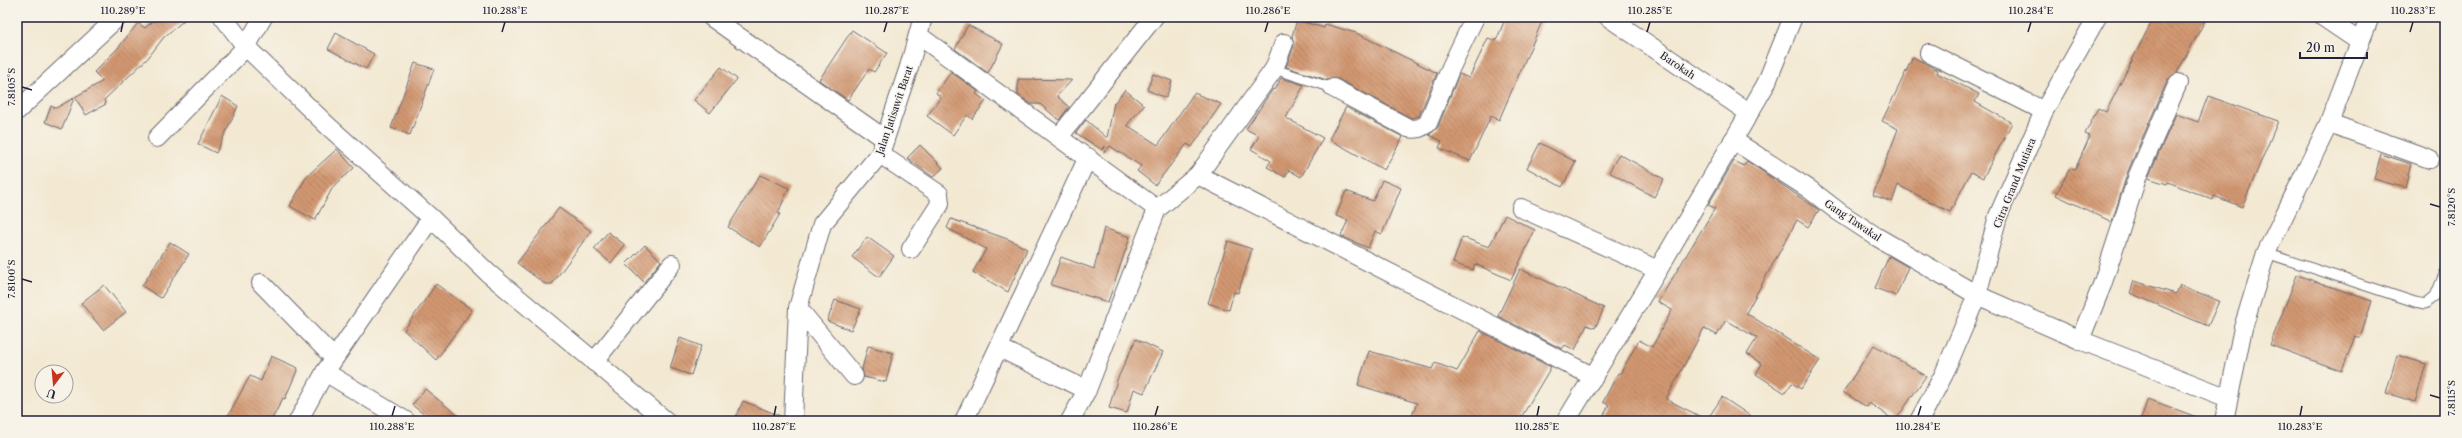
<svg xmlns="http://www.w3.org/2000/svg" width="2462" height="438" viewBox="0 0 2462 438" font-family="'Libre Caslon Text',serif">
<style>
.building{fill:url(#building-back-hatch)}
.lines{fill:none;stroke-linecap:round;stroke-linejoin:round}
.lane-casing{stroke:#6b6870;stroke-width:11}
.street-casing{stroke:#6b6870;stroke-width:20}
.lane{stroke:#fff;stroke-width:9}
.street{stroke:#fff;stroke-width:18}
.ticks{fill:none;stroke:#22223b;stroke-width:1.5}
.labels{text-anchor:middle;stroke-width:3;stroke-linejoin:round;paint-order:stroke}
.street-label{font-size:10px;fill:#22223b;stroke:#f7f3e8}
.neatline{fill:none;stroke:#22223b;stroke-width:1.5}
.ticks-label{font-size:10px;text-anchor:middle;fill:#22223b}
</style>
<defs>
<pattern id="building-back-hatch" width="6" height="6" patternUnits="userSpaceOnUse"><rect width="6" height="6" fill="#d29771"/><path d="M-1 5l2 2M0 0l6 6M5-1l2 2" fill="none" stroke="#aa7b5e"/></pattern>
</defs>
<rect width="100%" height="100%" fill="#f7f3e8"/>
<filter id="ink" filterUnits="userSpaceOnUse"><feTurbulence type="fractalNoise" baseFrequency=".025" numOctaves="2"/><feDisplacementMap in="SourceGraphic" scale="8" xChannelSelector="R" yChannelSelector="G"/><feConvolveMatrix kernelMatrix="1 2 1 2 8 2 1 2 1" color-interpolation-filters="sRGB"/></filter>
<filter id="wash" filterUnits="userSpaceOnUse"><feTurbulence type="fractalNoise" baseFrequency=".012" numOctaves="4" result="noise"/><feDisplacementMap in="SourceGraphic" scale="16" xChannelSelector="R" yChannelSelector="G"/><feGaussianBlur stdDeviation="0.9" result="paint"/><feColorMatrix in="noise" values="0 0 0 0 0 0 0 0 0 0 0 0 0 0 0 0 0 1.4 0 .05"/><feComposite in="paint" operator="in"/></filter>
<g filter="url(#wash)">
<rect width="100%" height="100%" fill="#f3e9d3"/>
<g id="blocks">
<g class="building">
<polygon points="158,17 188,17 164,37 148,58 104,100 106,104 86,115 75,97 103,81 94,72 118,48 138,23 145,28"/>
<polygon points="1506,17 1544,17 1499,120 1491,116 1470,161 1439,148 1442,141 1429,135 1438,127 1459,74 1469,78 1488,38 1496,41"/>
<polygon points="2154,17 2207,17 2177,73 2168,79 2128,171 2112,222 2056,195 2070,168 2075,170 2090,136 2085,134 2098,108 2106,112"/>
<polygon points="1297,20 1324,28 1325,24 1356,33 1437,73 1419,116 1411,118 1338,79 1327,80 1286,67 1294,46 1292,36"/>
<polygon points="968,25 1003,44 988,73 955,49"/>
<polygon points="852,30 887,53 874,72 869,69 848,100 819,80"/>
<polygon points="336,33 374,54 366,69 328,49"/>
<polygon points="1913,57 1938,70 1937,73 1979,94 1975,102 2012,123 1983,178 1971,172 1950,212 1898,185 1892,202 1873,195 1898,129 1882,121"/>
<polygon points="415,63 434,69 410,135 391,128"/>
<polygon points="721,67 737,79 710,113 694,100"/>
<polygon points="951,72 978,91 976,94 986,101 972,119 967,115 953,135 927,116 941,97 936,93"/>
<polygon points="1153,74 1172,81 1166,98 1147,90"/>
<polygon points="1281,78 1304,85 1286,118 1323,138 1301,177 1289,170 1285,177 1267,167 1271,161 1251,149 1259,136 1246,129 1273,89 1275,90"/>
<polygon points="1018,79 1072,80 1057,96 1069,107 1059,120 1040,104 1031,104 1018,95"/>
<polygon points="1125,90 1144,105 1127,125 1158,145 1194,93 1221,104 1192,147 1187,144 1155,185 1137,171 1141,166 1110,146 1104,153 1105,146 1102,150 1076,133 1086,120 1107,138 1114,103"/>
<polygon points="222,96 238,106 216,153 198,144"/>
<polygon points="2208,96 2278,121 2242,207 2214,196 2213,200 2168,182 2167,184 2148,178 2176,114 2198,122"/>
<polygon points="74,98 62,129 45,122 51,106 56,108"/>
<polygon points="1346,107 1403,137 1384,170 1329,139"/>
<polygon points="1540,143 1576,162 1562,187 1527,168"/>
<polygon points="920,145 943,168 933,177 907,158"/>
<polygon points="337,149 354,168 333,187 315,220 290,206 307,176"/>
<polygon points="1619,154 1664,179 1654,197 1609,172"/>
<polygon points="2381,154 2411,164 2405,188 2374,179"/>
<polygon points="1734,161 1744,166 1747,161 1819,210 1808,227 1797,220 1746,313 1820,360 1801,389 1792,383 1785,393 1756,374 1762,364 1747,354 1757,338 1726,320 1717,335 1704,328 1666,399 1707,420 1722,397 1758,421 1601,421 1609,405 1603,402 1618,373 1620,374 1639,340 1652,347 1672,310 1658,302 1715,208 1708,205"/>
<polygon points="760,175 789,188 778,213 780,214 760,247 728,227"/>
<polygon points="1382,180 1401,188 1382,234 1375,231 1368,248 1341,236 1348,220 1336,216 1346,191 1373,201"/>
<polygon points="559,208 591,231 552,284 545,284 517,263"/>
<polygon points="1505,215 1535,230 1511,280 1475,264 1473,270 1453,263 1462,237 1489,247"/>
<polygon points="951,219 1010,240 1027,249 1008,292 973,272 986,249 947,228"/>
<polygon points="1104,228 1130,237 1108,302 1051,285 1061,257 1094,269"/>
<polygon points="608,232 625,245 611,263 594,249"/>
<polygon points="867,237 894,256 879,277 852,257"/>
<polygon points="1228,241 1252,249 1238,293 1234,292 1229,310 1208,303"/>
<polygon points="170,242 189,254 161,298 142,286"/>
<polygon points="645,245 661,261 644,282 626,264"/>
<polygon points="1889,256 1908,267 1896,296 1875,288"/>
<polygon points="1520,269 1604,308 1595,328 1587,325 1575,350 1565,345 1562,349 1498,316"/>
<polygon points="2297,275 2372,301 2360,338 2355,336 2342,371 2270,345"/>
<polygon points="2134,281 2176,294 2180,285 2219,301 2208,326 2130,293"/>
<polygon points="436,284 472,310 436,360 404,330"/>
<polygon points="104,285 126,312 103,330 81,303"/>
<polygon points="835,300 861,309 851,330 827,321"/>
<polygon points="1480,331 1551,367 1519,421 1413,421 1415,417 1412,416 1417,403 1358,385 1369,351 1432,369 1435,363 1457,371"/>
<polygon points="680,338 701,346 691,375 670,368"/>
<polygon points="1136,339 1163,352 1144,393 1134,389 1127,413 1109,408 1117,380"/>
<polygon points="1874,345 1926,376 1895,421 1869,403 1867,407 1843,392"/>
<polygon points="868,346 893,353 886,382 864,377 862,369"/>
<polygon points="2397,355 2426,364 2415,402 2386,393"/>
<polygon points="271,356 298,368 285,399 283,398 271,421 225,421 250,376 261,381"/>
<polygon points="425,389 465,421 433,421 412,405"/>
<polygon points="2148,399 2202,419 2202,421 2140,421"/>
<polygon points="743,401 783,417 783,421 734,421"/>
</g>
</g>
</g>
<g filter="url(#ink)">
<use href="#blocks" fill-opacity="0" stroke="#6b6870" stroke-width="1"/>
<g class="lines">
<defs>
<g id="lane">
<polyline points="1274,69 1333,88"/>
<polyline points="2266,253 2415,302 2425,304 2435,296 2445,272"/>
</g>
<g id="street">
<polyline points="223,17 246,47 328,126 431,218 488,273 666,421"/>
<polyline points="711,17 885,139"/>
<polyline points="1608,17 1749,113"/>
<polyline points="2323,17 2360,42 2370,17"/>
<polyline points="918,35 1157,209"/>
<polyline points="1929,53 2044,111"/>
<path d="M1333 88 1408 128C1417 130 1421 128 1428 123L1451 67 1475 17"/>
<polyline points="17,111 118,17"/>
<polyline points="2329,123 2430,159"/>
<polyline points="1059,137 1154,17"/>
<polyline points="157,138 246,47 263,17"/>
<polyline points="1733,140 1809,189 1839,212 1877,237 1977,295 2080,340 2228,398"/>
<polyline points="880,154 939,194 940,204 911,249"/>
<polyline points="1198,175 1274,69 1284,43"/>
<polyline points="1521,208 1658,270"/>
<polyline points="261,283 334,358"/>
<polyline points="798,308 854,376"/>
<polyline points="2080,340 2102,285 2138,175 2178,83"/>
<polyline points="999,348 1087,390"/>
<polyline points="594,362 672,264"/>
<polyline points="325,372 406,421"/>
<polyline points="298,421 325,372 431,218"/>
<polyline points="793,421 798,308 822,224 880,154 909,67 923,17"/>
<polyline points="964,421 1088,157"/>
<polyline points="1070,421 1087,390 1157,209 1198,175 1594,377"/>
<polyline points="1566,421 1658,270 1766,84 1793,17"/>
<polyline points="1919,421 1944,374 1977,295 1998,216 2044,111 2097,17"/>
<polyline points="2224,421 2243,328 2266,253 2329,123 2360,42"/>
</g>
</defs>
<use href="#lane" class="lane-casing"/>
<use href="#street" class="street-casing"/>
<use href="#lane" class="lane"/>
<use href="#street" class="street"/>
</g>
</g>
<path class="ticks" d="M121 32 123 22M502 32 505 22M884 32 887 22M1265 32 1268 22M1647 32 1650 22M2028 32 2031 22M2410 32 2413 22M22 87 32 90M2430 204 2440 207M22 279 32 282M2430 395 2440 398M392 416 395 406M774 416 776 406M1155 416 1158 406M1537 416 1539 406M1918 416 1921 406M2300 416 2302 406"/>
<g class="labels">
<g class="street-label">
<text transform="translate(1678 65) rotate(34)" y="4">Barokah</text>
<text transform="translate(894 110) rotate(-71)" y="4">Jalan Jatisawit Barat</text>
<text transform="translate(2014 183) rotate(-68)" y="4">Citra Grand Mutiara</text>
<text transform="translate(1853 220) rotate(34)" y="4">Gang Tawakal</text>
</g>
</g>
<rect width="2462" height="438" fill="none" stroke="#f7f3e8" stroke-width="44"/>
<g transform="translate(54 384) rotate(196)"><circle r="19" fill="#f7f3e8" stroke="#a29fa3"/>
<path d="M0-3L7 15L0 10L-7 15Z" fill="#c8321e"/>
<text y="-6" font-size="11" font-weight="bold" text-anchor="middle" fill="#22223b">U</text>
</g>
<path d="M2300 52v6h67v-6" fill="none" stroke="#22223b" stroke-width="2"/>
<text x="2306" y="52" font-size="12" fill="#22223b" stroke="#f7f3e8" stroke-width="3" paint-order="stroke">20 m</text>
<rect x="22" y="22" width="2418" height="394" class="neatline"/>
<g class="ticks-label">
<text x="123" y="14">110.289°E</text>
<text x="505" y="14">110.288°E</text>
<text x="887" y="14">110.287°E</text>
<text x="1268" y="14">110.286°E</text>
<text x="1650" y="14">110.285°E</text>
<text x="2031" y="14">110.284°E</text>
<text x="2413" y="14">110.283°E</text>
<text transform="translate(11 87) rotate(-90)" y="4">7.8105°S</text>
<text transform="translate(2451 207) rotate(-90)" y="4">7.8120°S</text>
<text transform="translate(11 279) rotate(-90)" y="4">7.8100°S</text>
<text transform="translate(2451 398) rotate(-90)" y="4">7.8115°S</text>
<text x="392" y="430">110.288°E</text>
<text x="774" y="430">110.287°E</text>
<text x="1155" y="430">110.286°E</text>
<text x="1537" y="430">110.285°E</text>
<text x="1918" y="430">110.284°E</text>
<text x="2300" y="430">110.283°E</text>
</g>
</svg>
